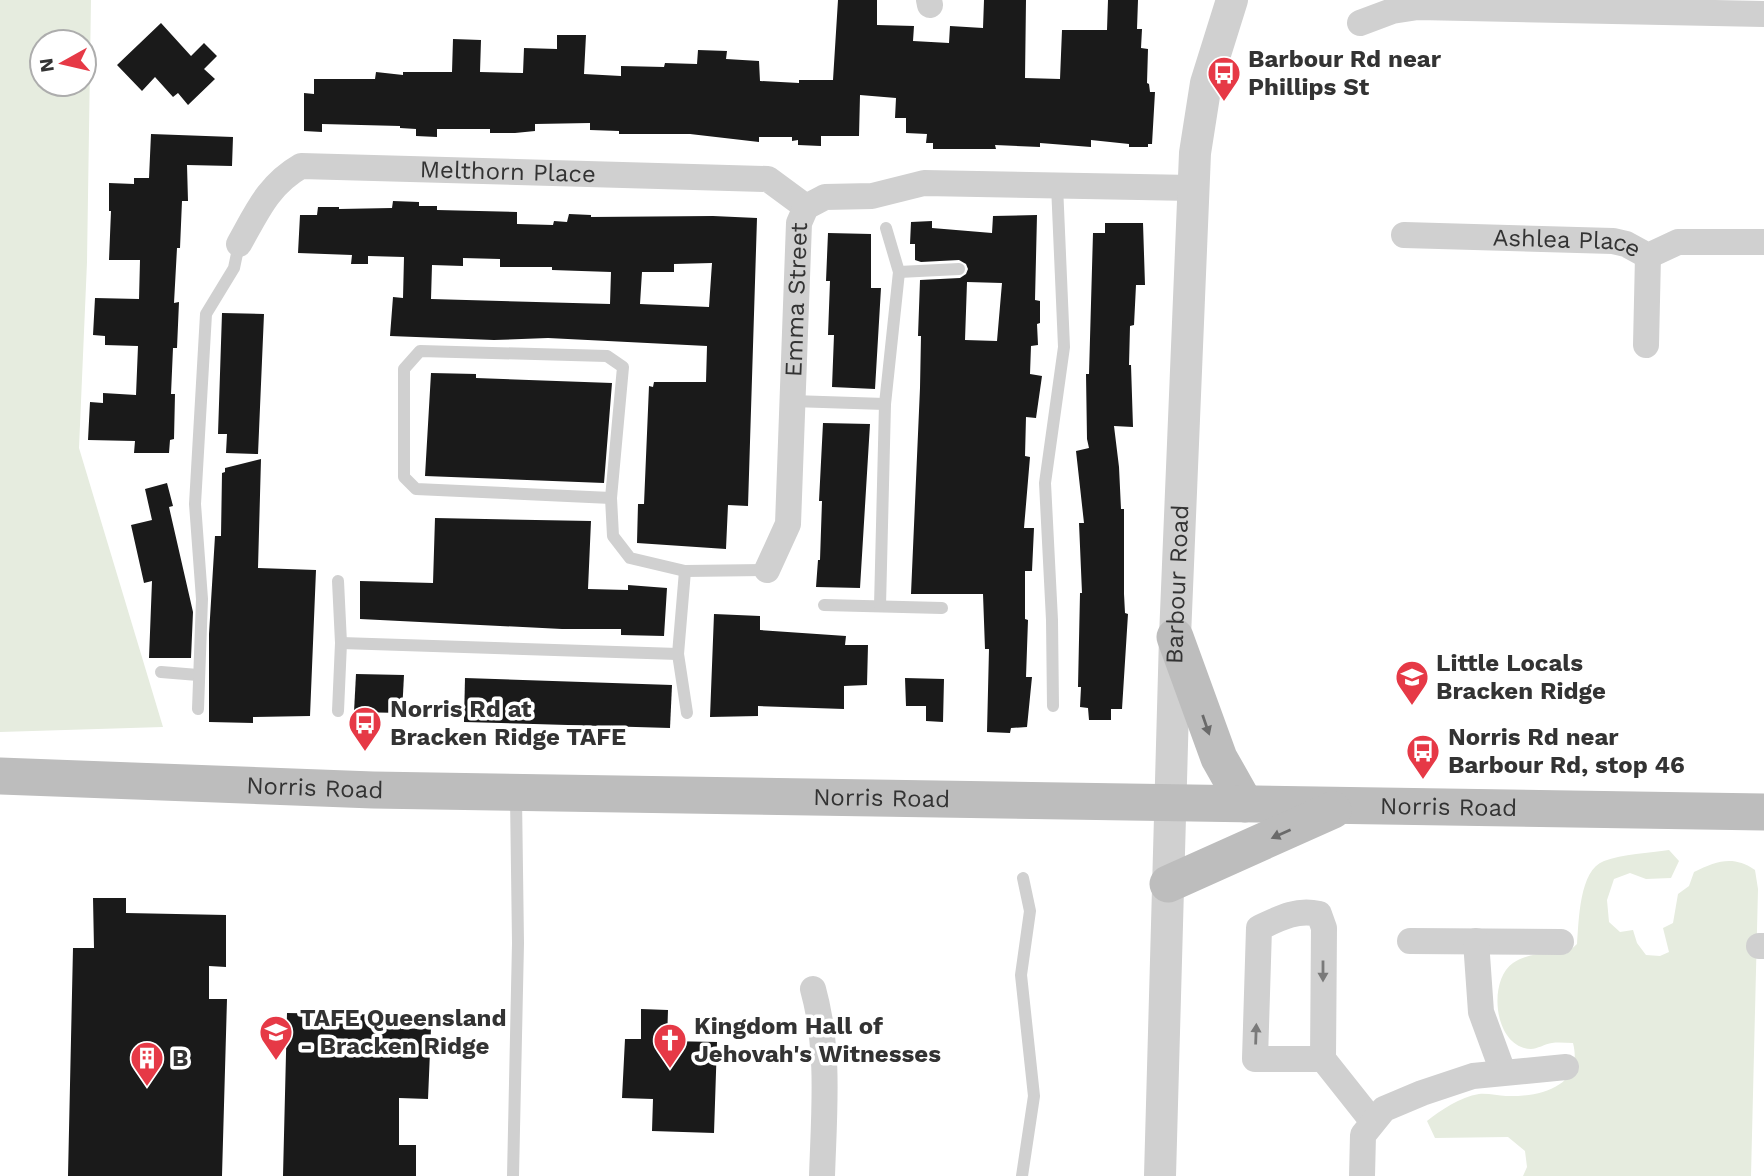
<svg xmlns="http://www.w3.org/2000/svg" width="1764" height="1176" viewBox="0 0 1764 1176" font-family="'Work Sans',sans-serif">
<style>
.green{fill:#e6ecdf;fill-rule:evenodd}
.building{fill:#1a1a1a;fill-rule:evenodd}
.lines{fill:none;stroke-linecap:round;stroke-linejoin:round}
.service{stroke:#d0d0d0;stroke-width:12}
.minor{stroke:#d0d0d0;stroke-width:26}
.tertiary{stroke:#d0d0d0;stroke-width:32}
.secondary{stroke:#bdbdbd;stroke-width:37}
.oneway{fill:#6a6a6a}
.oneway2{fill:#7a7a7a}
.labels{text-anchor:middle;stroke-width:7;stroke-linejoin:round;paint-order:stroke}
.poi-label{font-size:24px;font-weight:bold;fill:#333;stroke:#fff;text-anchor:start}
.street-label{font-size:24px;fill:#333;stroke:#fff}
</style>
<rect width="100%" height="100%" fill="#fff"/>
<g class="green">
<path d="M0 0H91L87 262 79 448 163 727 0 732ZM84 42V84H42V42Z"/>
<path d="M1669 850 1679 861 1671 878 1646 879 1630 873 1614 879 1607 900 1609 922 1620 932 1633 930 1637 943 1646 955 1660 956 1669 952 1663 928 1673 923 1678 894 1689 886 1694 872C1717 861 1733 855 1755 870L1758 889 1751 1176H1523L1527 1167 1525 1151 1508 1137 1435 1138 1427 1121C1441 1110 1460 1097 1479 1094 1488 1093 1498 1096 1506 1096 1541 1097 1584 1086 1573 1043 1566 1043 1559 1042 1552 1043 1545 1044 1537 1049 1531 1049 1494 1048 1487 981 1513 963 1530 952 1547 953 1566 954L1577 944C1579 921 1579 870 1604 861 1622 854 1650 853 1669 850Z"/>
</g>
<g class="building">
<polygon points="838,0 877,0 877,25 914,26 913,41 949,43 950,26 983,28 984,0 1026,0 1025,78 1060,79 1062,30 1107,30 1108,0 1138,0 1137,29 1142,29 1141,48 1148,49 1147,83 1149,84 1150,92 1155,92 1152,144 1148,144 1148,147 1129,147 1129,144 1091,140 1091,147 1040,143 1040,147 995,145 996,149 933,149 933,143 926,143 927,134 906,133 906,118 895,118 896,98 860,95 859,136 821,136 821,146 798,145 798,140 792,141 792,137 759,137 759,142 690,134 619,134 619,131 590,130 590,123 535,124 535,131 515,133 490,133 490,129 437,129 437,137 416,136 416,129 400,128 400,126 322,124 322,132 304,131 304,93 314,94 314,79 375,79 376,72 403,75 403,72 452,72 453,39 481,40 480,72 523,73 524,48 557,49 557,35 586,35 584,74 621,76 621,66 664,67 665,63 697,64 698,50 727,51 726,59 759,61 760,81 799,83 799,80 833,80"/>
<polygon points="161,23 191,56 204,43 217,56 204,69 215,79 188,105 178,93 173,97 155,77 142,91 117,65"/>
<polygon points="151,134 233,137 232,166 187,165 188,201 182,201 180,248 177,248 174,303 179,302 177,348 173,348 171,394 175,394 174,439 170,440 169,453 134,453 135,441 88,440 90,402 103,403 103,393 136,395 138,346 105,345 105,336 93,335 95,298 139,299 140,260 109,260 111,211 109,211 109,183 134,184 134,178 149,178"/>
<path d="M393 201 419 202V206H437V210L517 212V224L553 225 554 221 567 222 569 214 591 215V217L713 216 757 218 748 506 728 505 726 549 637 543 638 504H644L649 386 653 387 654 382H706L707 346 548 338 494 340 390 336 393 297 403 298 404 257 368 256V264H351L352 255 298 253 300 215H317L318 207H339V209L392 208ZM463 258 500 259V267H552V270L611 272 610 304 431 299 432 265 463 266ZM712 263 709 307 640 304 642 272H674V264Z"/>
<path d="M1037 215 1035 300 1040 301V323L1037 324 1038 345 1031 346 1030 374 1042 376 1036 418 1026 417 1025 456 1030 457 1024 528H1034L1032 571H1025V619L1028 620 1026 677H1032L1027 727 1011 728 1010 733 987 732 989 649H985L983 594H911L920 388 921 336H918L920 280 960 278 966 274 968 269 966 264 959 260 921 262 915 260V244H910L911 222 932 221V228L992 233 993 216ZM967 282 1002 283 997 341 965 340Z"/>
<polygon points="1105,223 1143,223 1145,285 1136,285 1134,325 1130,326 1129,365 1131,365 1133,427 1114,426 1119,467 1121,509 1124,509 1124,594 1125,613 1128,614 1122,709 1111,709 1111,720 1089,720 1088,708 1080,707 1081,687 1078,687 1080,593 1082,593 1079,523 1084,523 1076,451 1089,448 1087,439 1086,374 1089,374 1093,233 1105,233"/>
<polygon points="828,233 871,234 871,288 881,288 875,389 832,387 834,335 828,335 830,281 826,281"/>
<polygon points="222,313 264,314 258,454 226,453 227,434 218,434"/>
<polygon points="431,373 476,374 476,378 612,383 604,483 425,476"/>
<polygon points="823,423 870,424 860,588 816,587 818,560 820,560 822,501 819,501"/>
<polygon points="261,459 258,568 316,570 310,716 253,717 253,723 209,722 209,634 215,536 221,536 222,473 225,472 225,468"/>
<polygon points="167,483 173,506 169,507 193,612 191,658 149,658 152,581 144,583 131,525 152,520 145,489"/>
<polygon points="435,518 591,521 588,589 628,590 628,585 667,588 664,636 621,635 621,629 562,629 360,619 360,581 433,583"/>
<polygon points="714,614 760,616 760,630 846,636 845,645 868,645 867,685 844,686 844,709 758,706 758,716 710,717"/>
<polygon points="356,674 404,675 402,713 354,712"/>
<polygon points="465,678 672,685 670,728 464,722"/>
<polygon points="905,678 944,679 943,722 926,721 926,706 906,706"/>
<polygon points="93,898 126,898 126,913 226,915 226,967 209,966 209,999 227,999 222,1176 68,1176 73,948 94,948"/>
<polygon points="641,1009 668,1010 667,1041 717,1042 714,1133 652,1131 653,1099 622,1098 625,1039 641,1039"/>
<polygon points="287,1013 401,1015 401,1029 431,1028 428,1099 399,1098 399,1145 416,1145 416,1176 283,1176"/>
</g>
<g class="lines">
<g class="service">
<polyline points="899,272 959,269"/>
<polyline points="792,401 885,404"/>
<polyline points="611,498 416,489 404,477 404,369 420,351 607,356 623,367 611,498 613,536 630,558 685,571 767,570"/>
<polyline points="685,571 678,654 687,713"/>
<polyline points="824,605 942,608"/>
<polyline points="880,606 885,404 899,272 886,228"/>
<polyline points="341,643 678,654"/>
<polyline points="161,672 198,675"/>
<polyline points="1053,706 1052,620 1045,483 1064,347 1057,185"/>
<polyline points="198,709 202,599 195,504 206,314 234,268 239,244"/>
<polyline points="338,711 341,643 338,581"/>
<polyline points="513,1176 518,943 516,797"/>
<polyline points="1022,1176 1034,1096 1021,975 1030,911 1023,878"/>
</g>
<g class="minor">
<polyline points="929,0 930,5"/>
<polyline points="1360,23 1392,11 1418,7 1764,14"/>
<path id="s1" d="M1404 235 1613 241 1626 244 1648 256 1678 242H1764"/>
<path id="s2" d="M239 244C257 212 268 185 301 166L768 179 806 207"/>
<polyline points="1646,345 1648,256"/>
<path id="s3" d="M767 570 788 524 799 223 806 207 825 197 872 196 924 183 1193 188"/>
<polyline points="1410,941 1561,942"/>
<polyline points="1476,941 1481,1012 1503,1072"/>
<polyline points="1759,946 1764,946"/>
<path d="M813 989C830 1050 824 1113 822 1176"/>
<path d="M1323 1059H1255L1259 928C1280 918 1296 909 1319 914L1324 928 1323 1059 1373 1122"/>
<polyline points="1362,1176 1363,1135 1384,1109 1422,1093 1473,1076 1566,1067"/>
</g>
<path class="tertiary" id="s4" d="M1160 1176 1175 637 1195 153 1206 83 1232 0"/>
<g class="secondary">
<polyline points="1175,637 1219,758 1245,804"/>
<path id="s5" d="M0 776 373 790 1764 812"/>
<polyline points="1168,884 1333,810"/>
</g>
</g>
<defs><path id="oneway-solid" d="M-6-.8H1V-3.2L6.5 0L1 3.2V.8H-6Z" transform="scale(1.75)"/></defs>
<g class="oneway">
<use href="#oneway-solid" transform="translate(1206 725) rotate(71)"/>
<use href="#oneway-solid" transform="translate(1281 834) rotate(156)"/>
</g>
<g class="oneway2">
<use href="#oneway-solid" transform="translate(1323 971) rotate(90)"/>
<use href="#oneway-solid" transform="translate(1256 1034) rotate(-88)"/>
</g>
<defs>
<symbol id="bus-pin" viewBox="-11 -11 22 30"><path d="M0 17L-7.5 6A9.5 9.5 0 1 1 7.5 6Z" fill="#e63946" stroke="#fff"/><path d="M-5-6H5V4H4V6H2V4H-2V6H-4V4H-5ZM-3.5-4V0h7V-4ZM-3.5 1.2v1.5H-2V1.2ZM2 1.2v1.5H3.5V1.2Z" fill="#fff"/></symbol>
<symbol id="school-pin" viewBox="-11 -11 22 30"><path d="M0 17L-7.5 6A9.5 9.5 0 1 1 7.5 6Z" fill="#e63946" stroke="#fff"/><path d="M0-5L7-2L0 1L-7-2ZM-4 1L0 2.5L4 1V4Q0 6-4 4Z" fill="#fff"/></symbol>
<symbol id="university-pin" viewBox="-11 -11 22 30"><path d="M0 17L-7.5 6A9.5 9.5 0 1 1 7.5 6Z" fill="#e63946" stroke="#fff"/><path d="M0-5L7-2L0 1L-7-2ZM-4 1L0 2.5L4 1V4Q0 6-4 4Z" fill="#fff"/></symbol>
<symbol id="church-pin" viewBox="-11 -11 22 30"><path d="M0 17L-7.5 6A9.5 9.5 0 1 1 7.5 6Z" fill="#e63946" stroke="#fff"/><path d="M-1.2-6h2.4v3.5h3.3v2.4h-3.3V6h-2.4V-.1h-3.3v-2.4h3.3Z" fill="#fff"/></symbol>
<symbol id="building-pin" viewBox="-11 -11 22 30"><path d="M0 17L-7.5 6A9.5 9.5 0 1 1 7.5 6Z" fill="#e63946" stroke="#fff"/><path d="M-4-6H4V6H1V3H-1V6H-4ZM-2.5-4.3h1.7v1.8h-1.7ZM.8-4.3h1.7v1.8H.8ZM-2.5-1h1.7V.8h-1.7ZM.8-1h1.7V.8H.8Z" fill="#fff"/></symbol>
</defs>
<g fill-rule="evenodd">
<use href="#bus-pin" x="1205" y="54" width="38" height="52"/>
<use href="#school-pin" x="1393" y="658" width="38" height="52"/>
<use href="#bus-pin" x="346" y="704" width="38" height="52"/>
<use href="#bus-pin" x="1404" y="732" width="38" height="52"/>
<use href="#university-pin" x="257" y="1013" width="38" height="52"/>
<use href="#church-pin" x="651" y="1021" width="38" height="52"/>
<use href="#building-pin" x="128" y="1039" width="38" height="52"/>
</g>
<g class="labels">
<g class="poi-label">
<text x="1248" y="67">Barbour Rd near<tspan x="1248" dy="28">Phillips St</tspan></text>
<text x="1436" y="671">Little Locals<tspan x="1436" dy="28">Bracken Ridge</tspan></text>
<text x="390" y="717">Norris Rd at<tspan x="390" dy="28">Bracken Ridge TAFE</tspan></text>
<text x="1448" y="745">Norris Rd near<tspan x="1448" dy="28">Barbour Rd, stop 46</tspan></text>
<text x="300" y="1026">TAFE Queensland<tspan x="300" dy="28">- Bracken Ridge</tspan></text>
<text x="694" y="1034">Kingdom Hall of<tspan x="694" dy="28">Jehovah's Witnesses</tspan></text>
<text x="172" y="1066">B</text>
</g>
<g class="street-label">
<text dy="8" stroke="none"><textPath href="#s2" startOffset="308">Melthorn Place</textPath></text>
<text dy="8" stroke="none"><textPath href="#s1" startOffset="163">Ashlea Place</textPath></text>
<text dy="8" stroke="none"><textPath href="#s3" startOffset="275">Emma Street</textPath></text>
<text dy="8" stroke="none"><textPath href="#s4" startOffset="592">Barbour Road</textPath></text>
<text dy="8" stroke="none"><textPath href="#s5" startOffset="315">Norris Road</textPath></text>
<text dy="8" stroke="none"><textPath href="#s5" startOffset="882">Norris Road</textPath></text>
<text dy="8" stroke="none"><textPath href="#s5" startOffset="1449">Norris Road</textPath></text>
</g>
</g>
<g transform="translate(63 63) rotate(262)"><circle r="33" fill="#ffffff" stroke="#adadad" stroke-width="2"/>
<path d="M0-5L12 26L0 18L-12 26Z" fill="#e63946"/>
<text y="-10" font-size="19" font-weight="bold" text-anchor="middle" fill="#333333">N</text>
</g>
</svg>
